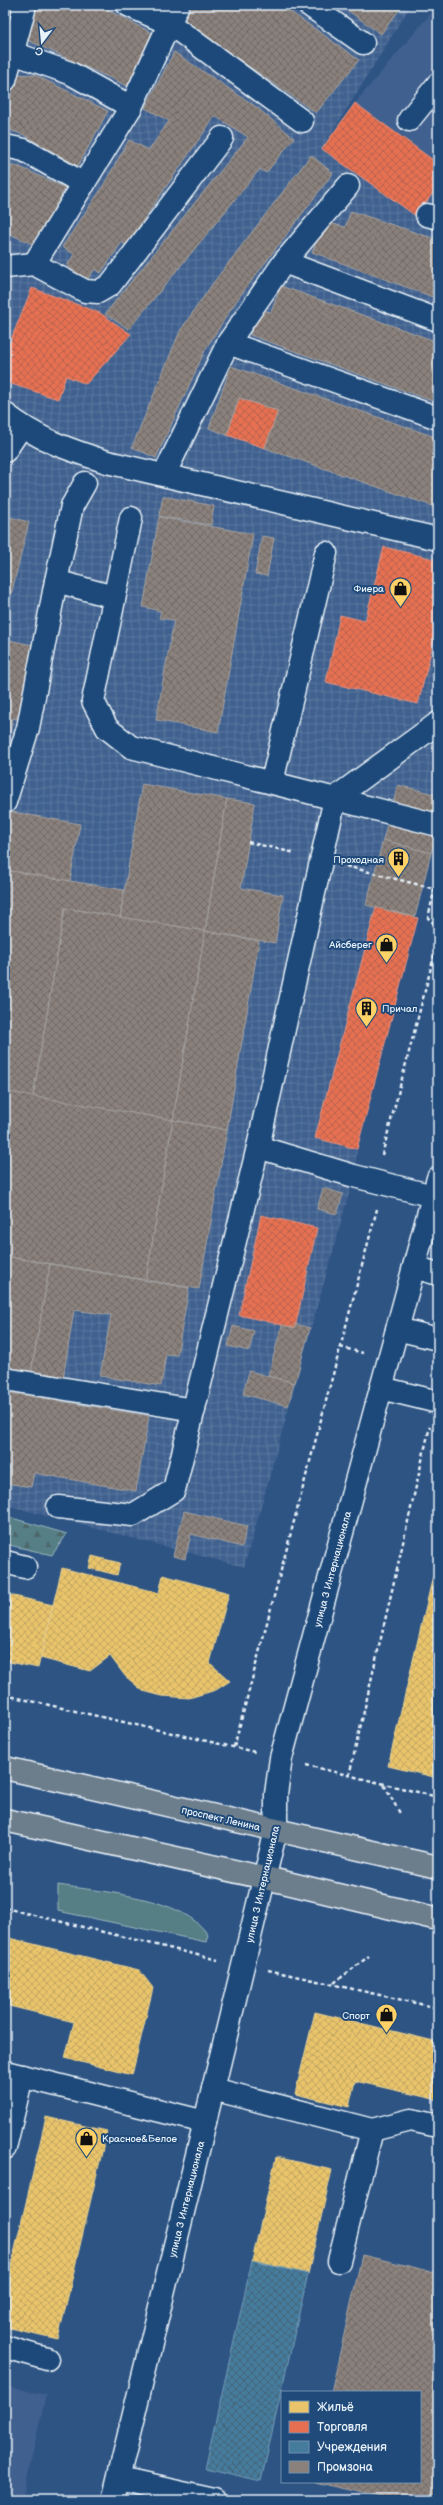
<svg xmlns="http://www.w3.org/2000/svg" width="443" height="2505" viewBox="0 0 443 2505" font-family="'Balsamiq Sans',sans-serif">
<style>
.built{fill:#3f618f}
.industrial{fill:url(#industrial-grid)}
.grass{fill:#547e85;stroke:#9eb8be}
.forest{fill:url(#forest-firs);stroke:#9eb8be}
.homes{fill:url(#homes-cross-hatch);stroke:#e9d295}
.shops{fill:url(#shops-cross-hatch);stroke:#e79683}
.public{fill:url(#public-cross-hatch);stroke:#769eb8}
.industry{fill:url(#industry-cross-hatch);stroke:#a6a3a1}
.lines{fill:none;stroke-linecap:round;stroke-linejoin:round}
.minor-casing{stroke:#e8f1f8;stroke-width:25}
.major-casing{stroke:#e8f1f8;stroke-width:25}
.path{stroke:#e8f1f8;stroke-width:2.5;stroke-dasharray:4 3;stroke-linecap:butt}
.minor{stroke:#1f4a7a;stroke-width:22}
.major{stroke:#6c7d8b;stroke-width:22}
.labels{text-anchor:middle;stroke-width:4;stroke-linejoin:round;paint-order:stroke}
.poi-label{font-size:10px;fill:#e8f1f8;stroke:#1f4a7a;text-anchor:end}
.street-label{font-size:10px;fill:#e8f1f8;stroke:#1f4a7a}
</style>
<defs>
<pattern id="industrial-grid" width="8" height="8" patternUnits="userSpaceOnUse"><rect width="8" height="8" fill="#3f618f"/><path d="M0 4h8M4 0v8" fill="none" stroke="#5b78a0"/></pattern>
<pattern id="forest-firs" width="22" height="20" patternUnits="userSpaceOnUse"><rect width="22" height="20" fill="#547e85"/><path d="M5 1l3.5 6h-7zM16 11l3.5 6h-7z" fill="#4e666a"/></pattern>
<pattern id="homes-cross-hatch" width="8" height="8" patternUnits="userSpaceOnUse"><rect width="8" height="8" fill="#e9c46a"/><path d="M0 0l8 8M0 8l8-8" fill="none" stroke="#c0a562"/></pattern>
<pattern id="shops-cross-hatch" width="8" height="8" patternUnits="userSpaceOnUse"><rect width="8" height="8" fill="#e76f51"/><path d="M0 0l8 8M0 8l8-8" fill="none" stroke="#b7634f"/></pattern>
<pattern id="public-cross-hatch" width="8" height="8" patternUnits="userSpaceOnUse"><rect width="8" height="8" fill="#457b9d"/><path d="M0 0l8 8M0 8l8-8" fill="none" stroke="#456478"/></pattern>
<pattern id="industry-cross-hatch" width="8" height="8" patternUnits="userSpaceOnUse"><rect width="8" height="8" fill="#8a817c"/><path d="M0 0l8 8M0 8l8-8" fill="none" stroke="#6f6a68"/></pattern>
</defs>
<rect width="100%" height="100%" fill="#2e5484"/>
<filter id="ink" filterUnits="userSpaceOnUse"><feTurbulence type="fractalNoise" baseFrequency=".025" numOctaves="2"/><feDisplacementMap in="SourceGraphic" scale="8" xChannelSelector="R" yChannelSelector="G"/><feConvolveMatrix kernelMatrix="1 2 1 2 8 2 1 2 1" color-interpolation-filters="sRGB"/></filter>
<g filter="url(#ink)">
<g class="built">
<polygon points="438,5 438,202 429,199 416,216 322,149 355,103"/>
<polygon points="5,2386 46,2395 22,2500 5,2500"/>
</g>
<polygon class="industrial" points="5,5 411,5 322,149 416,216 429,199 438,202 438,828 415,917 418,918 357,1149 354,1176 244,1567 5,1505"/>
<path class="grass" d="M58 1885C101 1892 183 1896 208 1935L206 1942 58 1911Z"/>
<polygon class="forest" points="5,1516 67,1534 52,1555 5,1544"/>
<g class="homes">
<polygon points="438,1555 438,1778 388,1766"/>
<polygon points="92,1556 120,1563 117,1575 89,1568"/>
<polygon points="62,1568 159,1593 163,1575 229,1593 210,1663 230,1681 216,1690 189,1698 162,1696 143,1691 125,1676 110,1656 90,1671 40,1658"/>
<polygon points="5,1594 53,1605 38,1668 5,1661"/>
<polygon points="5,1937 139,1970 153,1988 132,2075 65,2058 74,2022 5,2005"/>
<polygon points="315,2012 438,2042 438,2100 355,2081 349,2107 295,2094"/>
<polygon points="46,2117 107,2131 58,2339 5,2327 5,2292"/>
<polygon points="276,2157 332,2170 308,2274 252,2261"/>
</g>
<g class="shops">
<polygon points="355,103 433,160 438,153 438,186 416,216 322,149"/>
<polygon points="32,288 100,313 131,334 86,384 66,376 58,399 5,382 5,354"/>
<polygon points="239,398 278,411 265,448 227,435"/>
<polygon points="384,547 438,560 438,623 418,704 326,682 340,615 365,621"/>
<polygon points="376,907 418,918 357,1149 315,1138"/>
<polygon points="261,1215 317,1228 295,1328 239,1315"/>
</g>
<polygon class="public" points="252,2261 308,2274 261,2481 205,2468"/>
<g class="industry">
<polygon points="5,5 16,6 5,44"/>
<polygon points="36,5 98,5 156,35 132,88 23,38"/>
<polygon points="188,5 281,5 359,60 316,113 181,19"/>
<polygon points="340,5 403,5 381,34"/>
<polygon points="174,52 255,106 294,138 266,173 260,169 129,329 105,314 248,137 215,116 126,245 122,242 101,273 95,269 87,280 67,266 74,254 62,247 100,191 129,140 149,150 169,121 145,108"/>
<polygon points="15,74 35,75 108,111 78,166 24,135 5,128"/>
<polygon points="311,155 333,173 237,300 206,348 156,458 132,447 180,331 213,283"/>
<polygon points="5,165 20,167 65,188 35,245 5,232"/>
<polygon points="351,211 438,240 438,299 312,252 326,222 345,227"/>
<polygon points="281,286 438,342 438,403 250,335 262,310 271,312"/>
<polygon points="231,366 438,438 438,508 265,448 278,411 239,398 227,435 209,428"/>
<polygon points="163,496 214,506 211,525 159,516"/>
<polygon points="10,517 29,522 5,619 5,533"/>
<polygon points="159,517 253,534 218,732 156,720 174,620 159,618 161,611 143,607"/>
<polygon points="262,536 274,538 267,576 255,574"/>
<polygon points="5,639 36,646 20,720 13,718 5,753"/>
<polygon points="142,784 227,799 205,931 120,917"/>
<polygon points="398,785 438,795 438,828 431,853 383,840"/>
<polygon points="227,799 255,803 241,888 283,895 275,943 205,931"/>
<polygon points="7,811 80,824 70,881 5,870"/>
<polygon points="383,840 431,853 415,917 366,905"/>
<polygon points="5,870 124,890 120,917 65,908 33,1097 5,1092"/>
<polygon points="65,908 205,931 173,1120 33,1097"/>
<polygon points="205,931 259,941 227,1130 173,1120"/>
<polygon points="5,1092 9,1092 5,1116"/>
<polygon points="9,1092 173,1120 146,1280 5,1256 5,1116"/>
<polygon points="173,1120 227,1130 199,1289 146,1280"/>
<polygon points="323,1188 343,1194 337,1214 317,1209"/>
<polygon points="5,1256 50,1264 31,1374 5,1369"/>
<polygon points="50,1264 189,1288 177,1355 166,1354 161,1386 100,1376 111,1315 74,1310 63,1379 31,1374"/>
<polygon points="295,1324 310,1328 295,1383 268,1376 282,1325 295,1328"/>
<polygon points="233,1326 254,1331 249,1351 228,1346"/>
<polygon points="249,1371 294,1383 288,1406 243,1394"/>
<polygon points="5,1392 149,1416 136,1491 34,1473 31,1487 5,1483"/>
<polygon points="184,1511 247,1526 242,1547 191,1534 185,1559 173,1556"/>
<polygon points="362,2255 438,2273 438,2500 394,2500 315,2482 420,2482 420,2392 331,2392"/>
</g>
<g class="lines">
<defs>
<g id="minor">
<polyline points="128,5 170,24 302,121"/>
<polyline points="309,5 363,43"/>
<polyline points="13,53 70,73 131,107"/>
<polyline points="5,80 24,10 22,5"/>
<polyline points="409,120 438,84"/>
<polyline points="5,146 24,150 84,184"/>
<polyline points="427,215 438,218"/>
<polyline points="284,262 438,320"/>
<polyline points="34,264 131,107 178,5"/>
<polyline points="5,267 34,264 85,291 98,292 110,285 222,138"/>
<polyline points="228,343 438,418"/>
<path d="M5 414C39 440 67 449 107 462L438 539"/>
<polyline points="5,451 21,427"/>
<polyline points="164,475 228,343 284,262 348,186"/>
<polyline points="131,518 93,701 107,728 131,747 438,825"/>
<polyline points="56,581 72,506 85,483"/>
<polyline points="272,782 326,553"/>
<polyline points="5,802 28,728 56,581 114,597"/>
<polyline points="258,1147 354,1176 433,1196"/>
<polyline points="414,1267 438,1274"/>
<polyline points="397,1329 438,1339"/>
<polyline points="5,1379 194,1410"/>
<polyline points="381,1388 438,1402"/>
<polyline points="58,1507 133,1515 174,1490 258,1147 335,798 438,723"/>
<polyline points="5,1562 25,1567"/>
<polyline points="5,2072 205,2122"/>
<polyline points="213,2089 372,2130 411,2120 438,2126"/>
<polyline points="5,2148 22,2076"/>
<polyline points="339,2261 372,2130"/>
<polyline points="5,2347 47,2359"/>
<polyline points="119,2479 214,2500"/>
<polyline points="113,2500 276,1830 276,1794 281,1758 438,1178"/>
</g>
<g id="major">
<polyline points="5,1768 438,1867"/>
<polyline points="5,1820 283,1882 438,1919"/>
</g>
</defs>
<use href="#minor" class="minor-casing"/>
<use href="#major" class="major-casing"/>
<g class="path">
<polyline points="248,842 295,853"/>
<polyline points="346,866 435,889"/>
<polyline points="438,875 428,918 438,927"/>
<polyline points="382,1155 438,941"/>
<polyline points="340,1347 363,1353"/>
<polyline points="5,1695 255,1752"/>
<polyline points="234,1747 377,1209"/>
<polyline points="306,1765 438,1797"/>
<polyline points="349,1776 430,1426"/>
<polyline points="384,1785 401,1815"/>
<polyline points="5,1908 218,1960"/>
<polyline points="268,1970 438,2008"/>
<polyline points="334,1983 369,1956"/>
</g>
<use href="#minor" class="minor"/>
<use href="#major" class="major"/>
</g>
</g>
<defs>
<symbol id="shop-pin" viewBox="-11 -11 22 30"><path d="M0 17L-7.5 6A9.5 9.5 0 1 1 7.5 6Z" fill="#ffd166" stroke="#1f4a7a"/><path d="M-5-2.5h2.3a2.7 3.5 0 0 1 5.4 0H5L5.5 6h-11ZM-1.5-2.5h3a1.5 2.3 0 0 0-3 0Z" fill="#111"/></symbol>
<symbol id="building-pin" viewBox="-11 -11 22 30"><path d="M0 17L-7.5 6A9.5 9.5 0 1 1 7.5 6Z" fill="#ffd166" stroke="#1f4a7a"/><path d="M-4-6H4V6H1V3H-1V6H-4ZM-2.5-4.3h1.7v1.8h-1.7ZM.8-4.3h1.7v1.8H.8ZM-2.5-1h1.7V.8h-1.7ZM.8-1h1.7V.8H.8Z" fill="#111"/></symbol>
</defs>
<g fill-rule="evenodd">
<use href="#shop-pin" x="388" y="576" width="25" height="34"/>
<use href="#building-pin" x="386" y="846" width="25" height="34"/>
<use href="#shop-pin" x="374" y="932" width="25" height="34"/>
<use href="#building-pin" x="354" y="996" width="25" height="34"/>
<use href="#shop-pin" x="374" y="2002" width="25" height="34"/>
<use href="#shop-pin" x="74" y="2126" width="25" height="34"/>
</g>
<g class="labels">
<g class="poi-label">
<text x="384" y="592">Фиера</text>
<text x="384" y="863">Проходная</text>
<text x="372" y="948">Айсберег</text>
<text x="382" y="1012" text-anchor="start">Причал</text>
<text x="370" y="2019">Спорт</text>
<text x="102" y="2142" text-anchor="start">Красное&amp;Белое</text>
</g>
<g class="street-label">
<text transform="translate(332 1569) rotate(-75)" y="4">улица 3 Интернационала</text>
<text transform="translate(221 1818) rotate(13)" y="4">проспект Ленина</text>
<text transform="translate(262 1884) rotate(-77)" y="4">улица 3 Интернационала</text>
<text transform="translate(186 2199) rotate(-76)" y="4">улица 3 Интернационала</text>
</g>
</g>
<rect width="443" height="2505" fill="none" stroke="#1f4a7a" stroke-width="20"/>
<rect x="10" y="10" width="423" height="2485" fill="none" stroke="#e8f1f8" stroke-width="1.5" filter="url(#ink)"/>
<rect x="281" y="2391" width="140" height="92" fill="#1f4a7a" stroke="#6f8dac"/>
<rect x="289" y="2401" width="20" height="12" fill="#e9c46a" stroke="#6f8dac"/>
<text x="317" y="2411" font-size="12" fill="#e8f1f8">Жильё</text>
<rect x="289" y="2421" width="20" height="12" fill="#e76f51" stroke="#6f8dac"/>
<text x="317" y="2431" font-size="12" fill="#e8f1f8">Торговля</text>
<rect x="289" y="2441" width="20" height="12" fill="#457b9d" stroke="#6f8dac"/>
<text x="317" y="2451" font-size="12" fill="#e8f1f8">Учреждения</text>
<rect x="289" y="2461" width="20" height="12" fill="#8a817c" stroke="#6f8dac"/>
<text x="317" y="2471" font-size="12" fill="#e8f1f8">Промзона</text>
<g transform="translate(42 42) rotate(196)" stroke="#1f4a7a" stroke-width="3" paint-order="stroke">
<path d="M0-3L7 15L0 10L-7 15Z" fill="#e8f1f8"/>
<text y="-6" font-size="11" font-weight="bold" text-anchor="middle" fill="#e8f1f8">С</text>
</g>
</svg>
